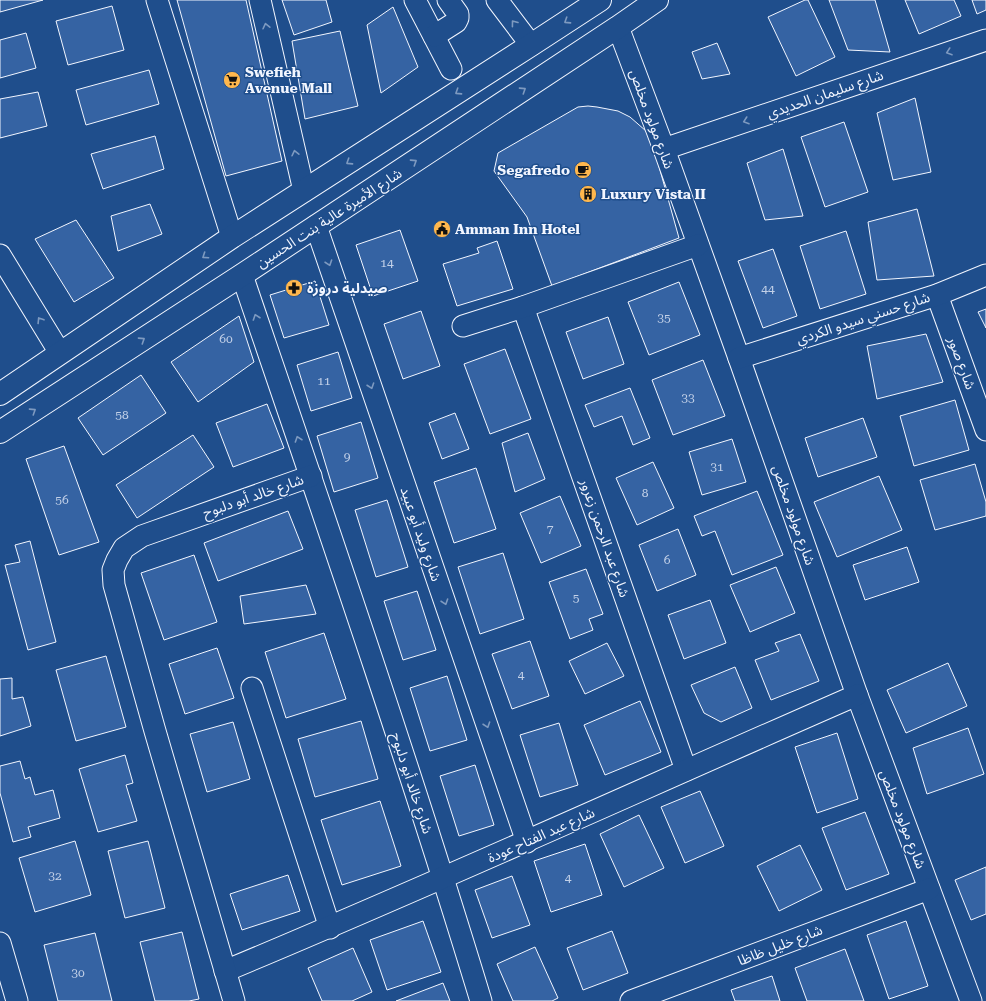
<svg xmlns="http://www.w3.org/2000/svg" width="986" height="1001" viewBox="0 0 986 1001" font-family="'Roboto Serif','Noto Sans Arabic',serif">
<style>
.building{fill:#3563a3;stroke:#f2f6ff}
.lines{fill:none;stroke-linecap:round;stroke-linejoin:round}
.minor-casing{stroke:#f2f6ff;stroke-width:23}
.major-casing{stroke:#f2f6ff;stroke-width:24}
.minor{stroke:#1f4e8c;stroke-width:21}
.major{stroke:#1f4e8c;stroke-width:22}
.oneway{stroke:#7e9ac0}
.labels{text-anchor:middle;stroke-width:3;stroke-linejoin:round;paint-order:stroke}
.number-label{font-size:12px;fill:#c3d1e8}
.poi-label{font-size:14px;font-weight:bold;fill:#f2f6ff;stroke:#1f4e8c;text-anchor:start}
.street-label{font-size:14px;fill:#f2f6ff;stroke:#1f4e8c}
</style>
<rect width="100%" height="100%" fill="#1f4e8c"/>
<g class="building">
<polygon points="0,0 43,0 0,12"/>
<polygon points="177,0 246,0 282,161 226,176"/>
<polygon points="282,0 326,0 332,22 294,35"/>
<polygon points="805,0 808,0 835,57 796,76 768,17"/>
<polygon points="829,0 875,0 890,52 848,50"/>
<polygon points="905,0 954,0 961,16 919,34"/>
<polygon points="972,0 986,0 986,10 977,14"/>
<polygon points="112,6 124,50 68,65 56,21"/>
<polygon points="393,7 418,67 381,93 367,25"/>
<polygon points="340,31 358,106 305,119 292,41"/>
<polygon points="26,33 36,68 0,78 0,40"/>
<polygon points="717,43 730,74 702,79 692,52"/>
<polygon points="149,70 159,104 86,125 76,90"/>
<polygon points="38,92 47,126 0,138 0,99"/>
<polygon points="915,98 931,172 893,180 877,113"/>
<polygon points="588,106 597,107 618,111 630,117 646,131 653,145 679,238 552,286 527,217 494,171 498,153 578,107"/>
<polygon points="844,122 868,192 825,207 801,137"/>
<polygon points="155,136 164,169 103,189 91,154"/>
<polygon points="783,149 803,216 765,220 747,163"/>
<polygon points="150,204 162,234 118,251 111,216"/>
<polygon points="917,209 934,276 877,280 868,222"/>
<polygon points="76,220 114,278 74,302 35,239"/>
<polygon points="400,230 418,281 373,296 356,245"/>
<polygon points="846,231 866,294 820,309 800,246"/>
<polygon points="497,241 513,289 457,306 443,264 479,253 477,248"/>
<polygon points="773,249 797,316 763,328 738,261"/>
<polygon points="315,281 329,325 284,338 270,295"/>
<polygon points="679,282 700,335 649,355 628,302"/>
<polygon points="986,309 986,328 978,312"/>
<polygon points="421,311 440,366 403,379 384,324"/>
<polygon points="239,316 254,362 198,402 171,362"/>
<polygon points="608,317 624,364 583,379 566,332"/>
<polygon points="926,334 943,382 877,399 867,346"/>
<polygon points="505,349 531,419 490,434 464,364"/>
<polygon points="338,352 352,398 311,411 297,365"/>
<polygon points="703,360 725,416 673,435 652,380"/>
<polygon points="141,375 166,413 103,455 78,418"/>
<polygon points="630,388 650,438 633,445 622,416 594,427 585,405"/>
<polygon points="955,400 969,450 914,466 900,416"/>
<polygon points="267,404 284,448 233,467 216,423"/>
<polygon points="455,413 469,449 442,459 429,423"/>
<polygon points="863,418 877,457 818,477 805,438"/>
<polygon points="361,422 378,478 334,492 317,436"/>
<polygon points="528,433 545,479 515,492 502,443"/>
<polygon points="193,435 214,467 137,518 116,485"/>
<polygon points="732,439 746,482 702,495 689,452"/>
<polygon points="64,446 99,542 59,555 26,459"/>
<polygon points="653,462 674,508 637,525 616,478"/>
<polygon points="975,464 986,502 986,516 935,530 920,480"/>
<polygon points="476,468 496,529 454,543 434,482"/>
<polygon points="879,476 902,530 837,557 814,502"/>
<polygon points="757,491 783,555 732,575 715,531 702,536 694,516"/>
<polygon points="560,496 581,546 541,563 520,513"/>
<polygon points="387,500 408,567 376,577 355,510"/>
<polygon points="288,511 303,549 218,581 204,543"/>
<polygon points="678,529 696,575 657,591 639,545"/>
<polygon points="30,541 56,642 28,650 5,565 20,562 15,545"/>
<polygon points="907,547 919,582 865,600 853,565"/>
<polygon points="503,553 524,619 480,634 458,567"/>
<polygon points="194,555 217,622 164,640 141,573"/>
<polygon points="776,567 795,613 750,632 730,585"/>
<polygon points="586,569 603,614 589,619 593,630 570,639 549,582"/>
<polygon points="306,585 316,614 244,624 240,596"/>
<polygon points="417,591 436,650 403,660 384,601"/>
<polygon points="710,600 726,643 684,659 668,615"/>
<polygon points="324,633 346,699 286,718 265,652"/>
<polygon points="800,634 819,681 771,700 755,660 779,651 775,643"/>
<polygon points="530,641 549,696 512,709 492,654"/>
<polygon points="607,643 624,676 585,694 569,661"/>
<polygon points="217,648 234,698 185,714 169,664"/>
<polygon points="106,656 126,727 76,741 56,670"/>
<polygon points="948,663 967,706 906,733 887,690"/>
<polygon points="735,667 752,708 721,722 704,713 691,685"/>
<polygon points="447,676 467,740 430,751 410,688"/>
<polygon points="12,678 12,699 23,697 31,726 0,736 0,679"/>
<polygon points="640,701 661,752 605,775 584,725"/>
<polygon points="361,721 378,779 315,797 298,739"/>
<polygon points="233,722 250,779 207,792 190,734"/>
<polygon points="559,723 578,785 540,797 520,735"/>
<polygon points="968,728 984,774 927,794 913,748"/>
<polygon points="837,733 858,799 817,813 795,747"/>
<polygon points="125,755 133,783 126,785 137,821 98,832 79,769"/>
<polygon points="20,761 25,779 30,777 35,795 53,790 60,818 28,827 31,837 13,842 0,793 0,766"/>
<polygon points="475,765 494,825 459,836 440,776"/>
<polygon points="700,791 724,846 685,863 661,807"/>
<polygon points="380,801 401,866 342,885 321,820"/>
<polygon points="865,812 889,874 846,890 822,828"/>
<polygon points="639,815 664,868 624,887 600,834"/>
<polygon points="75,841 91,895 35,912 19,858"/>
<polygon points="148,841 165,908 125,918 108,851"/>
<polygon points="585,844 602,895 551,912 534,861"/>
<polygon points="800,845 822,890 779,911 757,866"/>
<polygon points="986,867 986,914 971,920 955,880"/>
<polygon points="288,875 300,911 242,930 230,894"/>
<polygon points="512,876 530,925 492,938 475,890"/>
<polygon points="423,921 441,972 387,990 370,940"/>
<polygon points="906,921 928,986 889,999 867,935"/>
<polygon points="612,931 628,973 583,990 567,948"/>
<polygon points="182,932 199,999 189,1001 155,1001 140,942"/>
<polygon points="95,933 112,1001 58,1001 44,945"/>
<polygon points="535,947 558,998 552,1001 513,1001 497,964"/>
<polygon points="353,948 372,992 352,1001 322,1001 308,968"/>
<polygon points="845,949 864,1001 807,1001 795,968"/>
<polygon points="772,976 780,1001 735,1001 731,990"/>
<polygon points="443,983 450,1001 396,1001"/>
</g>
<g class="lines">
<defs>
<g id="minor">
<polyline points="157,0 232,237"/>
<polyline points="260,0 304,191"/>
<polyline points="415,0 451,69"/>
<polyline points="497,0 531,45"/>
<polyline points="618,27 664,149 739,358 857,695 971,1001"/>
<polyline points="434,36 456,22 458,18 458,14 448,0"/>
<polyline points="664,149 986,40"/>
<polyline points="316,226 527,842"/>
<polyline points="0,255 60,353"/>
<path d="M242 275C324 516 407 757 481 1001"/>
<polyline points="937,295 986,430"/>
<polyline points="523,307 686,770"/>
<polyline points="463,326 523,307 698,245"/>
<polyline points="739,358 937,295 986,275"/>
<polyline points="252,688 330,928"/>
<polyline points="0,943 17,1001"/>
<path d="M225 971C437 883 646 787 857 695"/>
<polyline points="234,1001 155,731 114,585 113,570 117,560 124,548 142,536 311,476"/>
<polyline points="631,1001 929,889"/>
</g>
<g id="major">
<polyline points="0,394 232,237 531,45 600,0"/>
<polyline points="0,432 242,275 618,27 657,0"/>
</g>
</defs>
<use href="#minor" class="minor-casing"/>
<use href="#major" class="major-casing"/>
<use href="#minor" class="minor"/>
<use href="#major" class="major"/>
</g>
<defs><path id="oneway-chevron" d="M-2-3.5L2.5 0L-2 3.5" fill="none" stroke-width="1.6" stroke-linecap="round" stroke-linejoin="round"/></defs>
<g class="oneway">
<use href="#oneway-chevron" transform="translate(567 21) rotate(147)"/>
<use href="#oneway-chevron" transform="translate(514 23) rotate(-127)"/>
<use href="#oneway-chevron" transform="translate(266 26) rotate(-103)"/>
<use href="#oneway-chevron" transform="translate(949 52) rotate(161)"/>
<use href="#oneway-chevron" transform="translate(523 90) rotate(-33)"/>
<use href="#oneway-chevron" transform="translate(458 92) rotate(147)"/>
<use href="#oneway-chevron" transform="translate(746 121) rotate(161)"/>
<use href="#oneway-chevron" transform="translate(295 153) rotate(-103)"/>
<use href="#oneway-chevron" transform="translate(349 162) rotate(147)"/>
<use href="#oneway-chevron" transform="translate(414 162) rotate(-33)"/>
<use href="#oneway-chevron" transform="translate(205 256) rotate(146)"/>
<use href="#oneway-chevron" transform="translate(329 263) rotate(71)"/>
<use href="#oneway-chevron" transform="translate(256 317) rotate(-109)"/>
<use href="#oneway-chevron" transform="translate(40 320) rotate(-122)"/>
<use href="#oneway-chevron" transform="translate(142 340) rotate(-33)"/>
<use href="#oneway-chevron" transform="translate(371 386) rotate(71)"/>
<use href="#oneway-chevron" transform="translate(33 411) rotate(-33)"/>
<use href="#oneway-chevron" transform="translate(298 439) rotate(-109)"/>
<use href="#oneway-chevron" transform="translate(445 602) rotate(71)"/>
<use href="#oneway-chevron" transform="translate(487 725) rotate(71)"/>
</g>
<defs>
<symbol id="supermarket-disc" viewBox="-11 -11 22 22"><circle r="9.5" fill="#ffb74d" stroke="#1f4e8c"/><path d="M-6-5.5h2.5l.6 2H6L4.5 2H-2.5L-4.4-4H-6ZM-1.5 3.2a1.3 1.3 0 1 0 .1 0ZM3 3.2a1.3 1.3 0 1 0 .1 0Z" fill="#111"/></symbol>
<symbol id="cafe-disc" viewBox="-11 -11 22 22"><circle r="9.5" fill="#ffb74d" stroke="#1f4e8c"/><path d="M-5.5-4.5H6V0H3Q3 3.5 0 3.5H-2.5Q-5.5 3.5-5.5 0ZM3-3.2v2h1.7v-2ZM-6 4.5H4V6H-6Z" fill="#111"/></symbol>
<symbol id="building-disc" viewBox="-11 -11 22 22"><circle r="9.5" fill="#ffb74d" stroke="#1f4e8c"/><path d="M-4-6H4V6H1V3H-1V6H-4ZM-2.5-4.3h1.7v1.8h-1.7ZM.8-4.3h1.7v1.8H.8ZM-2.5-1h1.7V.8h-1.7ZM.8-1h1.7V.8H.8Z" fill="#111"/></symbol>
<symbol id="civic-disc" viewBox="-11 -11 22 22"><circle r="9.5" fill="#ffb74d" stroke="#1f4e8c"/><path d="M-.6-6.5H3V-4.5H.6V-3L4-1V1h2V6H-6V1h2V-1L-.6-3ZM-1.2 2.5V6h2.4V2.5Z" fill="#111"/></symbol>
<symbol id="pharmacy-disc" viewBox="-11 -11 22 22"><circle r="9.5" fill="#ffb74d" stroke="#1f4e8c"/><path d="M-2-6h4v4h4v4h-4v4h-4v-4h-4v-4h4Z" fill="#111"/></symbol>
</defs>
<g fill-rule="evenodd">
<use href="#supermarket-disc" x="222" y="70" width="20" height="20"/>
<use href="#cafe-disc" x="573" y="160" width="20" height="20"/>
<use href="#building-disc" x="578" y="184" width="20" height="20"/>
<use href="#civic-disc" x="432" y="219" width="20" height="20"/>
<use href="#pharmacy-disc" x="284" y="278" width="20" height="20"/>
</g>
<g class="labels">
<g class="number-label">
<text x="387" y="267">14</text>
<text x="768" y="293">44</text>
<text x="664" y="322">35</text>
<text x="226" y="343">60</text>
<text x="324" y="385">11</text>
<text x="688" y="402">33</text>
<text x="122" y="419">58</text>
<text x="347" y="461">9</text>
<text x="717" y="471">31</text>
<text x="645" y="497">8</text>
<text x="62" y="504">56</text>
<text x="550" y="533">7</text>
<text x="667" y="564">6</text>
<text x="576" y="602">5</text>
<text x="521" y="679">4</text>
<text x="55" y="880">32</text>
<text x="568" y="882">4</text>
<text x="78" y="977">30</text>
</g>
<g class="poi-label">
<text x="245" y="77">Swefieh<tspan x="245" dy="16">Avenue Mall</tspan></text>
<text x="570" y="175" text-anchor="end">Segafredo</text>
<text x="601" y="199">Luxury Vista II</text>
<text x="455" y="234">Amman Inn Hotel</text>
<text x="307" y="293">صيدلية دروزة</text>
</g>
<g class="street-label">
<text transform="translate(825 94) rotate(-19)" y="5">شارع سليمان الحديدي</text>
<text transform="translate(652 119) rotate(70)" y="5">شارع مولود مخلص</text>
<text transform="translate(329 218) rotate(-33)" y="5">شارع الأميرة عالية بنت الحسين</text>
<text transform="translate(863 318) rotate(-18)" y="5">شارع حسني سيدو الكردي</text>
<text transform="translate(962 363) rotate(70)" y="5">شارع صور</text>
<text transform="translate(253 496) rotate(-19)" y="5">شارع خالد أبو دلبوح</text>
<text transform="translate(794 515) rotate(71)" y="5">شارع مولود مخلص</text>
<text transform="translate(421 534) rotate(71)" y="5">شارع وليد أبو عبيد</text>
<text transform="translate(605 538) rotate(71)" y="5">شارع عبد الرحمن زعرور</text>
<text transform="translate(412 783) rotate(72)" y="5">شارع خالد أبو دلبوح</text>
<text transform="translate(903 819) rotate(69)" y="5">شارع مولود مخلص</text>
<text transform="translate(541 835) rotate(-24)" y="5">شارع عبد الفتاح عودة</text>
<text transform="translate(780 945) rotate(-21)" y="5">شارع خليل ظاظا</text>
</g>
</g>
</svg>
